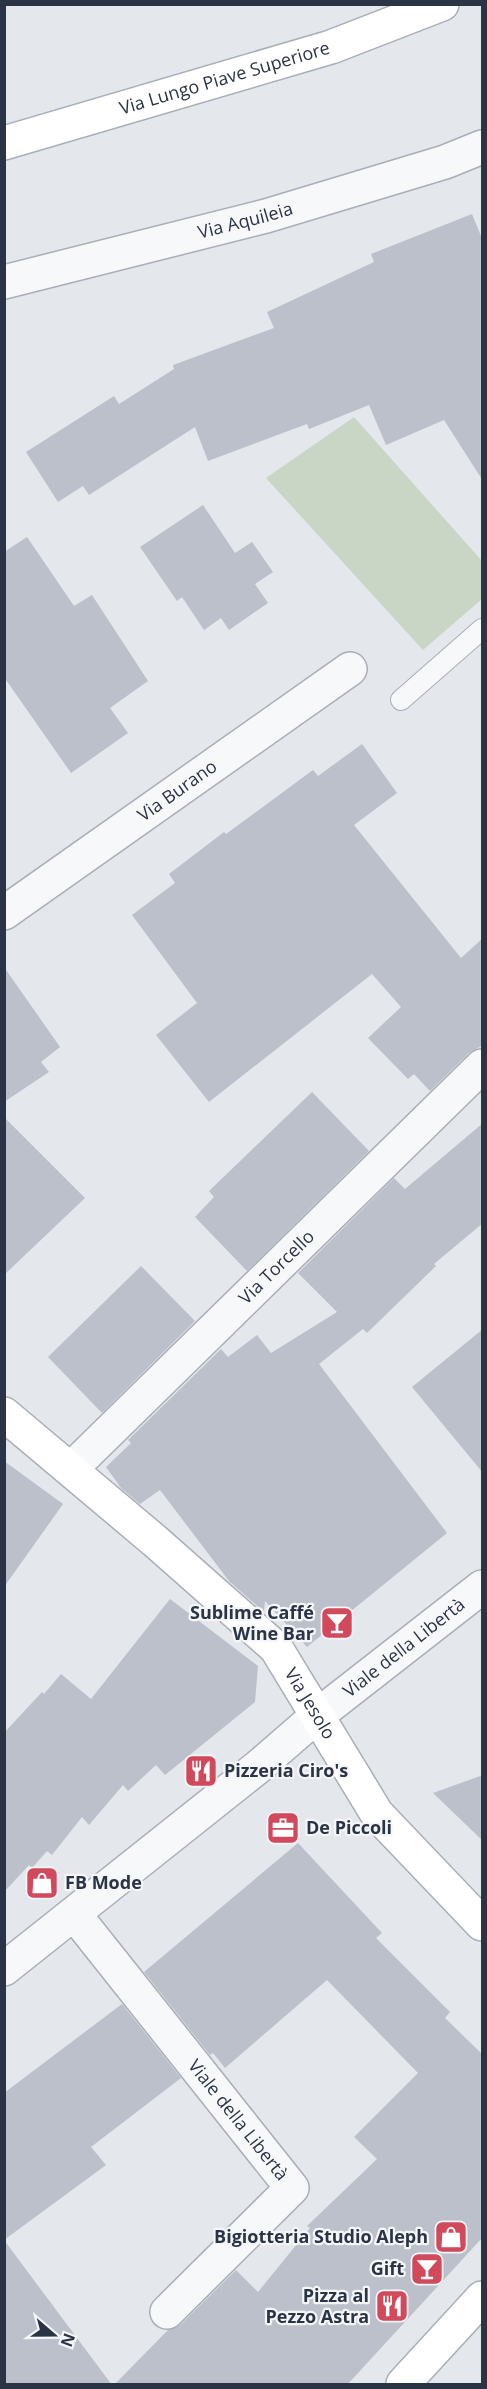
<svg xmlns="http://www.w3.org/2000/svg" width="487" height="2389" viewBox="0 0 487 2389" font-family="'Open Sans',sans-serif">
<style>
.green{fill:#c9d6c5}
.building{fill:#bbc0ca}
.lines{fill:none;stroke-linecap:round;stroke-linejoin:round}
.lane-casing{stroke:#a9aeb7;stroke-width:22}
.street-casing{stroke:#a9aeb7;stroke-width:36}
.secondary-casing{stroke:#a9aeb7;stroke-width:36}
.lane{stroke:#f7f8fa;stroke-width:20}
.street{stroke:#f7f8fa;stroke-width:33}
.secondary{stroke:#fff;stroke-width:33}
.labels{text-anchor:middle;stroke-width:4.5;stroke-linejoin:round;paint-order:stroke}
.street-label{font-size:18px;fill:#2b3445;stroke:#f4f6f9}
.poi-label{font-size:18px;font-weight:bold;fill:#2b3445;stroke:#f4f6f9;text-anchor:end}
</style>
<rect width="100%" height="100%" fill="#e4e7ec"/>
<polygon class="green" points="354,417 482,561 482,599 423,650 266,478"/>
<g class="building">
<polygon points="472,214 483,241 483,481 444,420 386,445 369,405 309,429 307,424 208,461 195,427 89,495 83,486 58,502 26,452 114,396 119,404 174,369 173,365 274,328 267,312 374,262 371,254"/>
<polygon points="203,505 235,553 252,542 273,572 255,584 268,603 229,630 221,618 204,630 182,597 177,601 140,547"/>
<polygon points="27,537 74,606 92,595 148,681 110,708 128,733 71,773 4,677 4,552"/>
<polygon points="362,744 397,793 354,825 461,958 483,938 483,1045 469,1053 430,1091 414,1074 408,1079 368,1038 401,1007 372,974 209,1102 156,1035 197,1003 132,915 175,883 169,874 224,832 226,834 313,770 318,776"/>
<polygon points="4,967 60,1047 41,1062 49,1072 4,1102"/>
<polygon points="312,1092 369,1151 247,1271 195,1217 214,1197 209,1191"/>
<polygon points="4,1117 85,1198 4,1275"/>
<polygon points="483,1123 483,1223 434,1264 436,1266 367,1333 363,1329 319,1364 447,1533 307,1647 265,1601 264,1612 229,1581 160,1490 140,1504 121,1488 106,1467 131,1443 128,1440 221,1349 228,1357 257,1335 271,1353 337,1312 298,1273 394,1178 405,1189"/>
<polygon points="141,1266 195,1321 102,1413 48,1357"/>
<polygon points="483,1329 483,1473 412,1387"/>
<polygon points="4,1461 63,1504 4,1587"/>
<polygon points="170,1599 258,1666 255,1702 165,1775 156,1765 128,1791 123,1785 89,1825 82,1817 52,1855 47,1851 32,1868 29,1865 4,1892 4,1733 42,1692 44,1694 61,1674 91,1699"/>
<polygon points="483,1775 483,1841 433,1793"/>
<polygon points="298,1843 382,1933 376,1938 450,2012 445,2018 483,2055 483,2237 347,2385 114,2385 168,2330 180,2325 236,2270 258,2292 310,2228 307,2226 377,2159 354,2137 418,2073 327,1980 225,2068 213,2053 210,2055 144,1972"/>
<polygon points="122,2004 181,2078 91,2147 106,2165 4,2240 4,2093"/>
<polygon points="4,2240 112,2385 4,2385"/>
</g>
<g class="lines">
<defs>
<polyline id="lane" points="401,700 482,629"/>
<g id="street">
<path id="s1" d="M4 282 266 216 445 162 482 147"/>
<path id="s2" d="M4 913 350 669"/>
<path id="s3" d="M71 1469 482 1066"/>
<path id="s4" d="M75 1915 292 2188 167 2312"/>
<path id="s5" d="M4 1969 258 1767 318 1715 482 1587"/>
</g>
<g id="secondary">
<path id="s6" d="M4 143 331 47 442 4"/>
<path id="s7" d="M4 1414 155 1541 276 1648 377 1814 482 1924"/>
<polyline points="403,2384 482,2298"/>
</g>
</defs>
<use href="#lane" class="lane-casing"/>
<use href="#street" class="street-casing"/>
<use href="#secondary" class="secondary-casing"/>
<use href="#lane" class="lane"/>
<use href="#street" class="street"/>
<use href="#secondary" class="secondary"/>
</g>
<defs>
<symbol id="bar-square" viewBox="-11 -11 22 22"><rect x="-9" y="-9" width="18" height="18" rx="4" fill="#d1495b" stroke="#f4f6f9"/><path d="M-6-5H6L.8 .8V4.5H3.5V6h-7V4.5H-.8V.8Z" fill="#fff"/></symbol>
<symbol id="restaurant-square" viewBox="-11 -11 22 22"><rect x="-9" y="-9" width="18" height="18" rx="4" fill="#d1495b" stroke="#f4f6f9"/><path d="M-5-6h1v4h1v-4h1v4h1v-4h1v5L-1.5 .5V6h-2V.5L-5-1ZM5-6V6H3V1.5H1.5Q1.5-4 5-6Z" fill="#fff"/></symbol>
<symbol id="office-square" viewBox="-11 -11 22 22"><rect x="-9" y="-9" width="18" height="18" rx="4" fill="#d1495b" stroke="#f4f6f9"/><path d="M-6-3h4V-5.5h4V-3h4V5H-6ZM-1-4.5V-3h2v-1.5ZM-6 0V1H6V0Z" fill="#fff"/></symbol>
<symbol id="shop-square" viewBox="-11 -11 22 22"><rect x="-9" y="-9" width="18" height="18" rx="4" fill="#d1495b" stroke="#f4f6f9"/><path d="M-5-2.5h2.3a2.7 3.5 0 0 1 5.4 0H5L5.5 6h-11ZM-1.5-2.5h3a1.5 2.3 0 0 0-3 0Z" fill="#fff"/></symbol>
</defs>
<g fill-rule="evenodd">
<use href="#bar-square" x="318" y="1604" width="38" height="38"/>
<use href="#restaurant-square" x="182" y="1752" width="38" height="38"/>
<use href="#office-square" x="264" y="1809" width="38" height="38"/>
<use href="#shop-square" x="23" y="1864" width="38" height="38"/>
<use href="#shop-square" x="432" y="2218" width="38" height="38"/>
<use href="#bar-square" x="408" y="2250" width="38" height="38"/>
<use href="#restaurant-square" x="373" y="2287" width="38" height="38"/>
</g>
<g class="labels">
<g class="street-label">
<text dy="6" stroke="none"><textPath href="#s6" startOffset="230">Via Lungo Piave Superiore</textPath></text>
<text dy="6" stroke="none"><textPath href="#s1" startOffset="249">Via Aquileia</textPath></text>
<text dy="6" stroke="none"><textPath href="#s2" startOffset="212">Via Burano</textPath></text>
<text dy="6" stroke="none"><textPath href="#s3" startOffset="288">Via Torcello</textPath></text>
<text dy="6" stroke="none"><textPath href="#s5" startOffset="513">Viale della Libertà</textPath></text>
<text dy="6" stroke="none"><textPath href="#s7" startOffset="424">Via Jesolo</textPath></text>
<text dy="6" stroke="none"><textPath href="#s4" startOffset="262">Viale della Libertà</textPath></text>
</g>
<g class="poi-label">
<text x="314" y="1619">Sublime Caffé<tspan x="314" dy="21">Wine Bar</tspan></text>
<text x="224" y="1777" text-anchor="start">Pizzeria Ciro's</text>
<text x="306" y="1834" text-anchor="start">De Piccoli</text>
<text x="65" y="1889" text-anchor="start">FB Mode</text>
<text x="428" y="2243">Bigiotteria Studio Aleph</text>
<text x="404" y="2275">Gift</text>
<text x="369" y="2302">Pizza al<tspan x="369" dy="21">Pezzo Astra</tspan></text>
</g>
</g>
<rect width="487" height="2389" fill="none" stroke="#2b3445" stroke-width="12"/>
<g transform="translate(54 2335) rotate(110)" stroke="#f4f6f9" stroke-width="4.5" paint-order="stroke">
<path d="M0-4.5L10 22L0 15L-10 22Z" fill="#2b3445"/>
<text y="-9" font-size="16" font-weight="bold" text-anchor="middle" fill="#2b3445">N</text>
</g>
</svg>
